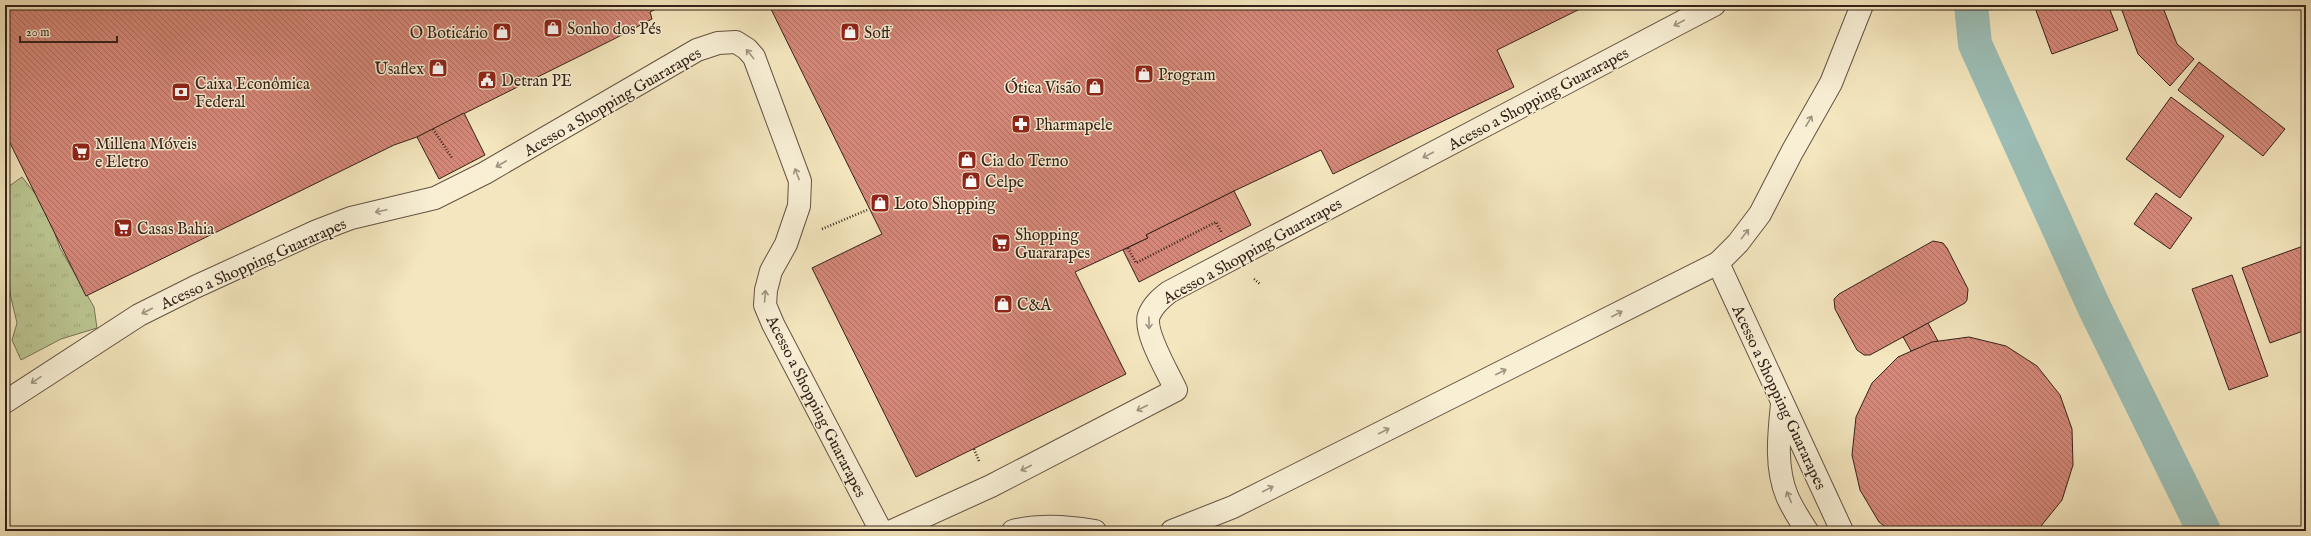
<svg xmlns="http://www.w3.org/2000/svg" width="2311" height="536" viewBox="0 0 2311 536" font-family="'IM FELL English',serif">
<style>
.grass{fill:url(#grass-tufts);stroke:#787456}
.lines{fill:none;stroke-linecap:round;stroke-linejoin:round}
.canal{stroke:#9cbeb6;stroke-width:34}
.building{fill:url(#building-back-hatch);stroke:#35221a}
.minor-casing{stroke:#655343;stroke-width:24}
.path{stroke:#35221a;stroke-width:2.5;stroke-dasharray:1 2;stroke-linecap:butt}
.minor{stroke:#f8efd5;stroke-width:22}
.oneway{stroke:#a09381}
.labels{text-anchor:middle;stroke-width:3;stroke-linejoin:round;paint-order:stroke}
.poi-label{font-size:16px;fill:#35221a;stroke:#f8efd5;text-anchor:start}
.street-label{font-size:16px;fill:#35221a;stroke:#f8efd5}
</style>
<defs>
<pattern id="grass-tufts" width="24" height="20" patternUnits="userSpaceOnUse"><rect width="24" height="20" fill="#bbc591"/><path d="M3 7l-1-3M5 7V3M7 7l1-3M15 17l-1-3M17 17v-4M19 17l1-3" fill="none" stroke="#a1a97c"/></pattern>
<pattern id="building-back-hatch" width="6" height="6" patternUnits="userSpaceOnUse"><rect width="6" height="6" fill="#d58879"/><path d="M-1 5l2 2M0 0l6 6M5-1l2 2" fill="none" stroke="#ae6f62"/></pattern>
</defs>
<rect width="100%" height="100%" fill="#f4e6be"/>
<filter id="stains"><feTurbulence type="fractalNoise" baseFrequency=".005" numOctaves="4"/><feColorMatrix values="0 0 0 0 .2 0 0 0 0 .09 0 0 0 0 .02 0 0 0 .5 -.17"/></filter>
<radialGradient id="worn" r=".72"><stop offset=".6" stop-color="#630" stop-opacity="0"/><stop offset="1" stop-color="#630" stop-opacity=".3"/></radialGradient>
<polygon class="grass" points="22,177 45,206 60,248 94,307 97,328 61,339 21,360 12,340 17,323 11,298 6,262 5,189"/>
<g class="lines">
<polyline class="canal" points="1971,5 1975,44 2095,309 2204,531"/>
</g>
<g class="building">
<polygon points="5,5 664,5 650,12 652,19 614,39 417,137 394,145 86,296 5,133"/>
<polygon points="769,5 1588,5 1497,50 1514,87 1333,174 1321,150 1234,191 1146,235 1148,238 1075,272 1126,374 916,477 812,268 882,234"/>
<polygon points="2034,5 2108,5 2118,30 2052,54"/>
<polygon points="2120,5 2162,5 2177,44 2194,59 2170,86 2138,54"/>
<polygon points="2199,62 2285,129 2263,156 2178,90"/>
<polygon points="2171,97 2224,136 2180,198 2126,159"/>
<polygon points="464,113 485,155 439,179 417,137"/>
<polygon points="1234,191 1251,225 1139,282 1123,250 1148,238 1146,235"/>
<polygon points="2156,193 2192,218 2170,249 2134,224"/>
<polygon points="1933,241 1943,243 1947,248 1968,289 1967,300 1965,303 1870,355 1864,355 1857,350 1835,309 1834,299 1839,294"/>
<polygon points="2306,245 2306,330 2270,343 2242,268"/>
<polygon points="2232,275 2268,376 2229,390 2192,289"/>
<polygon points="1928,323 1938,341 1911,351 1903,337"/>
<polygon points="1969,337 2006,346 2037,366 2060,395 2072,429 2073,465 2062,500 2037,531 1891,531 1879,522 1860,490 1852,455 1856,417 1872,383 1898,357 1932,342"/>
</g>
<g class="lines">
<defs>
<g id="minor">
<polyline points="1718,263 1842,531"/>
<polyline points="5,402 139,315 195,287 317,231 351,218 435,198 485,173 697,50 718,43 736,42 747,49 754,57 800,181 799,206 786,244 771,271 766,290 765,305 773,324 881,531"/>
<path d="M1782 404C1779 434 1775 467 1787 496 1792 508 1800 520 1807 531"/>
<path d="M892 531 991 486 1176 390C1169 374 1143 332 1149 315 1153 305 1160 299 1169 292L1714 5"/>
<path d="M1013 531C1040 524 1067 526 1095 531"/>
<polyline points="1172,531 1233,507 1718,263 1738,243 1760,214 1792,152 1831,83 1862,5"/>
</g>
</defs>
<use href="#minor" class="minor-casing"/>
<g class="path">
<polyline points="433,129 452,158"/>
<polyline points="822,229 867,210"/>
<polyline points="1128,248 1136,263 1216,222 1222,233"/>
<polyline points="1254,279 1260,284"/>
<polyline points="974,449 979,461"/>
</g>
<use href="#minor" class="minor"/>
</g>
<defs><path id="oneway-shaft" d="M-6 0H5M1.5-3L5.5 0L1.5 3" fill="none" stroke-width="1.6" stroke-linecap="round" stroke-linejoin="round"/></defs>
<g class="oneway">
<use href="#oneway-shaft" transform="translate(1679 23) rotate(152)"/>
<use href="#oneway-shaft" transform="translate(750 54) rotate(-129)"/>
<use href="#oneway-shaft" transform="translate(1809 121) rotate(-60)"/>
<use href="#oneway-shaft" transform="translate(1428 155) rotate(152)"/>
<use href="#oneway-shaft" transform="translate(501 164) rotate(150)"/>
<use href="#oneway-shaft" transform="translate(797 174) rotate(-111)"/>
<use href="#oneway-shaft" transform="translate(381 211) rotate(168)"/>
<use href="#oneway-shaft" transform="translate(1745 234) rotate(-52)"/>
<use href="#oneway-shaft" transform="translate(765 296) rotate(-86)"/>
<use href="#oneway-shaft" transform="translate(147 311) rotate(153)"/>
<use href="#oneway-shaft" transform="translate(1617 314) rotate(-27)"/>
<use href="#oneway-shaft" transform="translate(1149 323) rotate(89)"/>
<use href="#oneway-shaft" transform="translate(1501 372) rotate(-27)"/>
<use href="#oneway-shaft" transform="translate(36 380) rotate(146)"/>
<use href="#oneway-shaft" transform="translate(1142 408) rotate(153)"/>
<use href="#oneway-shaft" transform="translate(1384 431) rotate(-27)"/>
<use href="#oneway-shaft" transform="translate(1026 468) rotate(153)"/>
<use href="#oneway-shaft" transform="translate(1268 489) rotate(-27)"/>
<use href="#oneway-shaft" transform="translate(1789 497) rotate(-113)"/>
</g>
<defs>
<symbol id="shop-square" viewBox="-11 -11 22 22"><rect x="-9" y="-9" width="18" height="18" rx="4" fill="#8f2418" stroke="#f8efd5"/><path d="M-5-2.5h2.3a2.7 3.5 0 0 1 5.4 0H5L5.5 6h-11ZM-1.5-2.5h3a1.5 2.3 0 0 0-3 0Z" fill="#fff"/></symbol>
<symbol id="civic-square" viewBox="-11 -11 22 22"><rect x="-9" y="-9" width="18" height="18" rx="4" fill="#8f2418" stroke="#f8efd5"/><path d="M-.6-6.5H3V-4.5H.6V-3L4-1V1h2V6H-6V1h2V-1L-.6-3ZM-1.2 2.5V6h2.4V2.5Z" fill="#fff"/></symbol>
<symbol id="bank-square" viewBox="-11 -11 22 22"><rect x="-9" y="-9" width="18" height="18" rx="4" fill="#8f2418" stroke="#f8efd5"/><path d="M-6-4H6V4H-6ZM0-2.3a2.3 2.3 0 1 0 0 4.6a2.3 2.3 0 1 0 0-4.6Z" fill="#fff"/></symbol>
<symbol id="pharmacy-square" viewBox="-11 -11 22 22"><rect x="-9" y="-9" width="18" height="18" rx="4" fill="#8f2418" stroke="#f8efd5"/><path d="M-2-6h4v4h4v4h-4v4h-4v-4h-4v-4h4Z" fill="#fff"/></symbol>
<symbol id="supermarket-square" viewBox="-11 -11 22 22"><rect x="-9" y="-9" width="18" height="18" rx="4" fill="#8f2418" stroke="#f8efd5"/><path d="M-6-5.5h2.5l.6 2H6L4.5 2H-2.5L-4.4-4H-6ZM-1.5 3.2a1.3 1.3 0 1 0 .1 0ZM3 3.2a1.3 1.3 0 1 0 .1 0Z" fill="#fff"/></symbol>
</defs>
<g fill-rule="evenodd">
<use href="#shop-square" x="542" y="17" width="22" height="22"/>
<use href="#shop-square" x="491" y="21" width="22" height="22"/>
<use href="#shop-square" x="839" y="21" width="22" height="22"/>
<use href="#shop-square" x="427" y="57" width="22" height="22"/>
<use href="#shop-square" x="1133" y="63" width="22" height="22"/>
<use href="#civic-square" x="476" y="69" width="22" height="22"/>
<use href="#shop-square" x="1084" y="76" width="22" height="22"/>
<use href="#bank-square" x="170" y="81" width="22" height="22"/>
<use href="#pharmacy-square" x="1010" y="113" width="22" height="22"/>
<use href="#supermarket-square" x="70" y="141" width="22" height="22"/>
<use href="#shop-square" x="956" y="149" width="22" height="22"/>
<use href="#shop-square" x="960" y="170" width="22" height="22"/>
<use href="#shop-square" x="869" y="192" width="22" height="22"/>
<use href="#supermarket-square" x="112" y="217" width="22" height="22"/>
<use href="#supermarket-square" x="990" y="232" width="22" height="22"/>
<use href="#shop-square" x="992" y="293" width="22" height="22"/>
</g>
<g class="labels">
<g class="poi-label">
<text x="567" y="34">Sonho dos Pés</text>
<text x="488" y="38" text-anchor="end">O Boticário</text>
<text x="864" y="38">Soff</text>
<text x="424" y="74" text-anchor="end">Usaflex</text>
<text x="1158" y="80">Program</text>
<text x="501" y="86">Detran PE</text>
<text x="195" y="89">Caixa Econômica<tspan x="195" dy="18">Federal</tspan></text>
<text x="1081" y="93" text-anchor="end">Ótica Visão</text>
<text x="1035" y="130">Pharmapele</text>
<text x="95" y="149">Millena Móveis<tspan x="95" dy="18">e Eletro</tspan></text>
<text x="981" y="166">Cia do Terno</text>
<text x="985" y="187">Celpe</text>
<text x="894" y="209">Loto Shopping</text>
<text x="137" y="234">Casas Bahia</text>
<text x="1015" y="240">Shopping<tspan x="1015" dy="18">Guararapes</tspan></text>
<text x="1017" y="310">C&amp;A</text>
</g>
<g class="street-label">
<text transform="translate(1538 98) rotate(-28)" y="6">Acesso a Shopping Guararapes</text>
<text transform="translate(612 101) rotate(-30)" y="6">Acesso a Shopping Guararapes</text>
<text transform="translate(1252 250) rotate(-29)" y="6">Acesso a Shopping Guararapes</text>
<text transform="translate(253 263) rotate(-24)" y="6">Acesso a Shopping Guararapes</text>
<text transform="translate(1780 397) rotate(65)" y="6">Acesso a Shopping Guararapes</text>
<text transform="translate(817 406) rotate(63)" y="6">Acesso a Shopping Guararapes</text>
</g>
</g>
<rect width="2311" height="536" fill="none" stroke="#f4e6be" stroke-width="20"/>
<rect x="6" y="6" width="2299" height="524" fill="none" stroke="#35221a" stroke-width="2"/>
<rect x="10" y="10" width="2291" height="516" fill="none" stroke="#35221a"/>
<path d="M20 36v6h97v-6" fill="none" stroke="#35221a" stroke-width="2"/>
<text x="26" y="36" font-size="12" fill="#35221a" stroke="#f8efd5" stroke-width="3" paint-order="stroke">20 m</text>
<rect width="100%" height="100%" filter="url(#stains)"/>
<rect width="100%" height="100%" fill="url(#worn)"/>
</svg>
